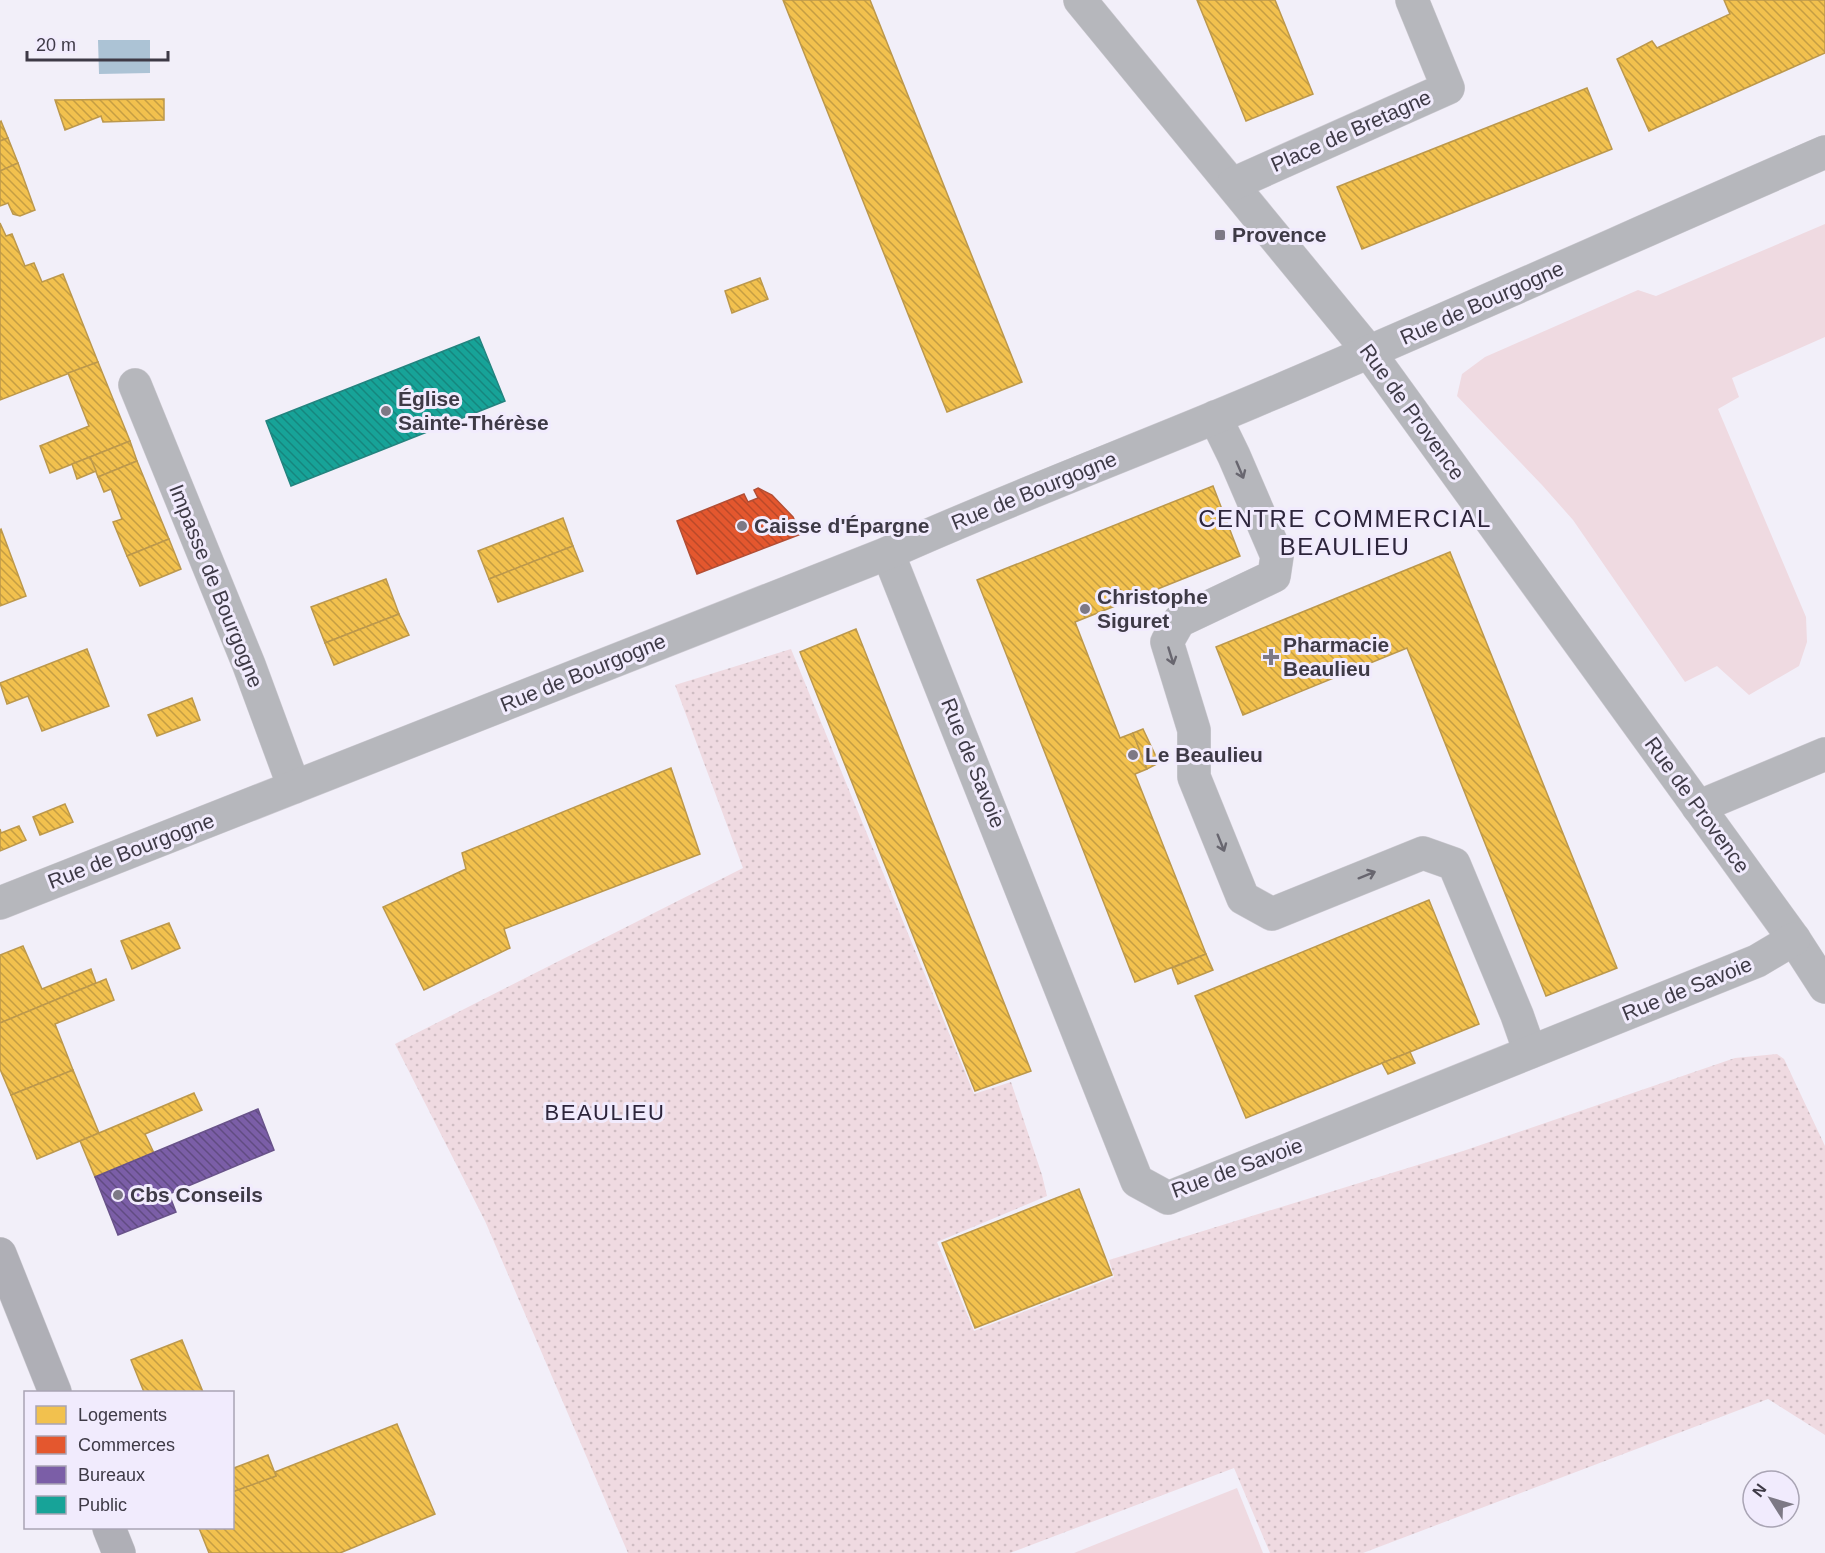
<svg xmlns="http://www.w3.org/2000/svg" width="1825" height="1553" viewBox="0 0 1825 1553" font-family="Helvetica,sans-serif">
<style>
.green{fill:#efdae1}
.park{fill:url(#park-dots)}
.water{fill:#acc3d5}
.homes{fill:url(#homes-back-hatch);stroke:#bc984c;stroke-width:1.5}
.shops{fill:url(#shops-back-hatch);stroke:#b24e35;stroke-width:1.5}
.offices{fill:url(#offices-back-hatch);stroke:#69538a;stroke-width:1.5}
.public{fill:url(#public-back-hatch);stroke:#23847f;stroke-width:1.5}
.lines{fill:none;stroke-linecap:round;stroke-linejoin:round}
.minor-casing{stroke:#cfccd4;stroke-width:34}
.major-casing{stroke:#cfccd4;stroke-width:34}
.minor{stroke:#b6b7bc;stroke-width:33}
.major{stroke:#afafb6;stroke-width:33}
.oneway{stroke:#68666f}
.poi-dot{fill:#7d7985;stroke:#f1ebfd;stroke-width:2}
.labels{text-anchor:middle;stroke-width:6;stroke-linejoin:round;paint-order:stroke}
.street-label{font-size:21px;fill:#3e3a46;stroke:#f1ebfd}
.poi-label{font-size:21px;font-weight:bold;fill:#3e3a46;stroke:#f1ebfd;text-anchor:start}
.neighbourhood-label{font-size:22px;letter-spacing:1.5px;fill:#2d253b;stroke:#f1ebfd}
.quarter-label{font-size:24px;letter-spacing:1.5px;fill:#2d253b;stroke:#f1ebfd}
</style>
<defs>
<pattern id="park-dots" width="8" height="8" patternUnits="userSpaceOnUse" patternTransform="scale(1.5)"><rect width="8" height="8" fill="#efdae1"/><path d="M2 2h.1M6 6h.1" fill="none" stroke="#cebcc2" stroke-width="1.8" stroke-linecap="round"/></pattern>
<pattern id="homes-back-hatch" width="6" height="6" patternUnits="userSpaceOnUse" patternTransform="scale(1.5)"><rect width="6" height="6" fill="#f2c14e"/><path d="M-1 5l2 2M0 0l6 6M5-1l2 2" fill="none" stroke="#c59e43"/></pattern>
<pattern id="shops-back-hatch" width="6" height="6" patternUnits="userSpaceOnUse" patternTransform="scale(1.5)"><rect width="6" height="6" fill="#e4572e"/><path d="M-1 5l2 2M0 0l6 6M5-1l2 2" fill="none" stroke="#ba4929"/></pattern>
<pattern id="offices-back-hatch" width="6" height="6" patternUnits="userSpaceOnUse" patternTransform="scale(1.5)"><rect width="6" height="6" fill="#7b5ea7"/><path d="M-1 5l2 2M0 0l6 6M5-1l2 2" fill="none" stroke="#614b82"/></pattern>
<pattern id="public-back-hatch" width="6" height="6" patternUnits="userSpaceOnUse" patternTransform="scale(1.5)"><rect width="6" height="6" fill="#17a398"/><path d="M-1 5l2 2M0 0l6 6M5-1l2 2" fill="none" stroke="#16867e"/></pattern>
</defs>
<rect width="100%" height="100%" fill="#f2eff9"/>
<g class="green">
<polygon points="1825,224 1825,337 1732,378 1739,397 1718,409 1806,617 1807,642 1799,666 1749,695 1717,666 1685,682 1573,520 1542,485 1457,396 1462,374 1485,357 1638,290 1656,296"/>
<polygon points="1237,1488 1263,1553 1074,1553"/>
</g>
<polygon class="park" points="791,649 974,1094 1011,1082 1042,1175 1047,1196 937,1242 974,1331 1114,1277 1109,1260 1463,1151 1735,1058 1777,1054 1784,1059 1825,1146 1825,1435 1768,1399 1363,1553 1270,1553 1234,1468 1010,1553 628,1553 485,1221 395,1044 743,868 675,685"/>
<polygon class="water" points="98,40 150,40 150,73 99,74"/>
<g class="homes">
<polygon points="783,0 870,0 1022,382 947,412"/>
<polygon points="1197,0 1275,0 1313,94 1246,121"/>
<polygon points="1724,0 1825,0 1825,53 1649,131 1617,59 1652,41 1657,48 1730,14"/>
<polygon points="1587,88 1612,149 1362,249 1337,187"/>
<polygon points="164,99 164,120 103,122 101,116 65,130 55,100"/>
<polygon points="1,121 8,138 0,141 0,122"/>
<polygon points="8,138 18,163 0,171 0,141"/>
<polygon points="18,163 35,210 20,216 13,214 8,203 0,206 0,171"/>
<polygon points="0,223 6,236 12,234 25,266 34,263 42,282 63,274 98,362 0,400"/>
<polygon points="760,278 768,299 732,313 725,291"/>
<polygon points="98,362 130,441 50,473 40,446 89,426 68,373"/>
<polygon points="130,441 137,461 98,477 90,457"/>
<polygon points="90,457 96,471 77,479 72,464"/>
<polygon points="137,461 169,539 127,556 113,522 122,519 111,489 104,492 98,477"/>
<polygon points="1213,486 1240,556 1075,622 1120,738 1133,733 1147,769 1135,774 1206,954 1135,982 977,580"/>
<polygon points="563,518 573,546 489,579 478,551"/>
<polygon points="1,529 26,596 0,606 0,530"/>
<polygon points="169,539 181,569 140,586 127,556"/>
<polygon points="573,546 583,571 498,602 489,579"/>
<polygon points="1450,552 1617,968 1546,996 1407,648 1243,715 1216,647"/>
<polygon points="386,579 399,614 325,643 311,607"/>
<polygon points="399,614 409,635 334,665 325,643"/>
<polygon points="856,629 1031,1071 975,1091 800,652"/>
<polygon points="87,649 109,706 42,731 28,696 7,704 0,683"/>
<polygon points="192,698 200,720 157,736 148,715"/>
<polygon points="1143,729 1159,763 1147,769 1133,733"/>
<polygon points="671,768 700,854 504,929 510,948 424,990 383,907 466,869 462,853"/>
<polygon points="65,804 73,822 40,835 33,817"/>
<polygon points="19,826 26,840 0,851 0,829 1,833"/>
<polygon points="1429,900 1479,1024 1246,1118 1195,996"/>
<polygon points="169,923 180,948 132,969 121,941"/>
<polygon points="23,946 42,989 91,969 96,983 0,1023 0,955"/>
<polygon points="1206,954 1213,970 1178,984 1172,968"/>
<polygon points="106,979 114,1000 55,1024 73,1070 11,1095 0,1069 0,1023"/>
<polygon points="1410,1052 1415,1063 1388,1074 1382,1063"/>
<polygon points="73,1070 99,1133 37,1159 11,1095"/>
<polygon points="194,1093 202,1110 145,1134 154,1153 95,1177 80,1141"/>
<polygon points="1079,1189 1112,1275 975,1328 942,1243"/>
<polygon points="182,1340 203,1392 144,1392 131,1360"/>
<polygon points="397,1424 435,1514 340,1553 209,1553 199,1528 232,1528 232,1492 276,1476 275,1472"/>
<polygon points="268,1455 276,1476 232,1492 232,1465 234,1468"/>
</g>
<polygon class="shops" points="758,488 772,495 793,517 801,534 697,574 677,521 744,494 748,502 758,498 754,490"/>
<polygon class="offices" points="258,1109 274,1150 169,1194 176,1212 118,1235 95,1177"/>
<polygon class="public" points="479,337 505,401 291,486 266,421"/>
<g class="lines">
<defs>
<g id="minor">
<polyline points="1080,0 1366,348 1794,939 1825,987"/>
<polyline points="1233,184 1448,88 1412,0"/>
<polyline points="135,385 249,665 294,787"/>
<polyline points="1215,417 1234,456 1277,556 1274,576 1179,621 1167,642 1194,730 1194,777 1243,898 1272,914 1423,853 1454,864 1517,1015 1530,1052"/>
<polyline points="888,553 1137,1181 1168,1198 1757,961 1794,939"/>
<polyline points="1698,807 1825,754"/>
<path d="M0 903 888 553C1008 499 1131 453 1252 402 1444 321 1634 235 1825 152"/>
</g>
<g id="major">
<polyline points="0,1254 55,1392"/>
<polyline points="109,1528 119,1553"/>
</g>
</defs>
<use href="#minor" class="minor-casing"/>
<use href="#major" class="major-casing"/>
<use href="#minor" class="minor"/>
<use href="#major" class="major"/>
</g>
<defs><path id="oneway-shaft" d="M-6 0H5M1.5-3L5.5 0L1.5 3" fill="none" stroke-width="1.6" stroke-linecap="round" stroke-linejoin="round" transform="scale(1.5)"/></defs>
<g class="oneway">
<use href="#oneway-shaft" transform="translate(1240 470) rotate(67)"/>
<use href="#oneway-shaft" transform="translate(1171 656) rotate(73)"/>
<use href="#oneway-shaft" transform="translate(1221 843) rotate(68)"/>
<use href="#oneway-shaft" transform="translate(1367 875) rotate(-22)"/>
</g>
<g class="poi-dot">
<rect x="1214" y="229" width="12" height="12" rx="3"/>
<circle cx="386" cy="411" r="6"/>
<circle cx="742" cy="526" r="6"/>
<circle cx="1085" cy="609" r="6"/>
<path d="M1268 648h6v6h6v6h-6v6h-6v-6h-6v-6h6z"/>
<circle cx="1133" cy="755" r="6"/>
<circle cx="118" cy="1195" r="6"/>
</g>
<g class="labels">
<g class="street-label">
<text transform="translate(1351 131) rotate(-24)" y="7">Place de Bretagne</text>
<text transform="translate(1482 303) rotate(-24)" y="7">Rue de Bourgogne</text>
<text transform="translate(1412 412) rotate(54)" y="7">Rue de Provence</text>
<text transform="translate(1034 491) rotate(-22)" y="7">Rue de Bourgogne</text>
<text transform="translate(216 586) rotate(68)" y="7">Impasse de Bourgogne</text>
<text transform="translate(583 673) rotate(-22)" y="7">Rue de Bourgogne</text>
<text transform="translate(973 763) rotate(68)" y="7">Rue de Savoie</text>
<text transform="translate(1697 805) rotate(54)" y="7">Rue de Provence</text>
<text transform="translate(131 851) rotate(-21)" y="7">Rue de Bourgogne</text>
<text transform="translate(1687 989) rotate(-22)" y="7">Rue de Savoie</text>
<text transform="translate(1237 1168) rotate(-20)" y="7">Rue de Savoie</text>
</g>
<g class="poi-label">
<text x="1232" y="242">Provence</text>
<text x="398" y="406">Église<tspan x="398" dy="24">Sainte-Thérèse</tspan></text>
<text x="754" y="533">Caisse d'Épargne</text>
<text x="1097" y="604">Christophe<tspan x="1097" dy="24">Siguret</tspan></text>
<text x="1283" y="652">Pharmacie<tspan x="1283" dy="24">Beaulieu</tspan></text>
<text x="1145" y="762">Le Beaulieu</text>
<text x="130" y="1202">Cbs Conseils</text>
</g>
<g class="neighbourhood-label">
<text x="605" y="1120">BEAULIEU</text>
</g>
<g class="quarter-label">
<text x="1345" y="527">CENTRE COMMERCIAL<tspan x="1345" dy="28">BEAULIEU</tspan></text>
</g>
</g>
<rect x="24" y="1391" width="210" height="138" fill="#f1ebfd" stroke="#a9a4b4" stroke-width="1.5"/>
<rect x="36" y="1406" width="30" height="18" fill="#f2c14e" stroke="#a9a4b4" stroke-width="1.5"/>
<text x="78" y="1421" font-size="18" fill="#3e3a46">Logements</text>
<rect x="36" y="1436" width="30" height="18" fill="#e4572e" stroke="#a9a4b4" stroke-width="1.5"/>
<text x="78" y="1451" font-size="18" fill="#3e3a46">Commerces</text>
<rect x="36" y="1466" width="30" height="18" fill="#7b5ea7" stroke="#a9a4b4" stroke-width="1.5"/>
<text x="78" y="1481" font-size="18" fill="#3e3a46">Bureaux</text>
<rect x="36" y="1496" width="30" height="18" fill="#17a398" stroke="#a9a4b4" stroke-width="1.5"/>
<text x="78" y="1511" font-size="18" fill="#3e3a46">Public</text>
<g transform="translate(1771 1499) rotate(307)"><circle r="28" fill="#f1ebfd" stroke="#a9a4b4" stroke-width="1.5"/>
<path d="M0-4.5L10 22L0 15L-10 22Z" fill="#7d7985"/>
<text y="-9" font-size="16" font-weight="bold" text-anchor="middle" fill="#3e3a46">N</text>
</g>
<path d="M27 51v9h141v-9" fill="none" stroke="#3e3a46" stroke-width="3"/>
<text x="36" y="51" font-size="18" fill="#3e3a46" stroke="#f1ebfd" stroke-width="4.5" paint-order="stroke">20 m</text>
</svg>
